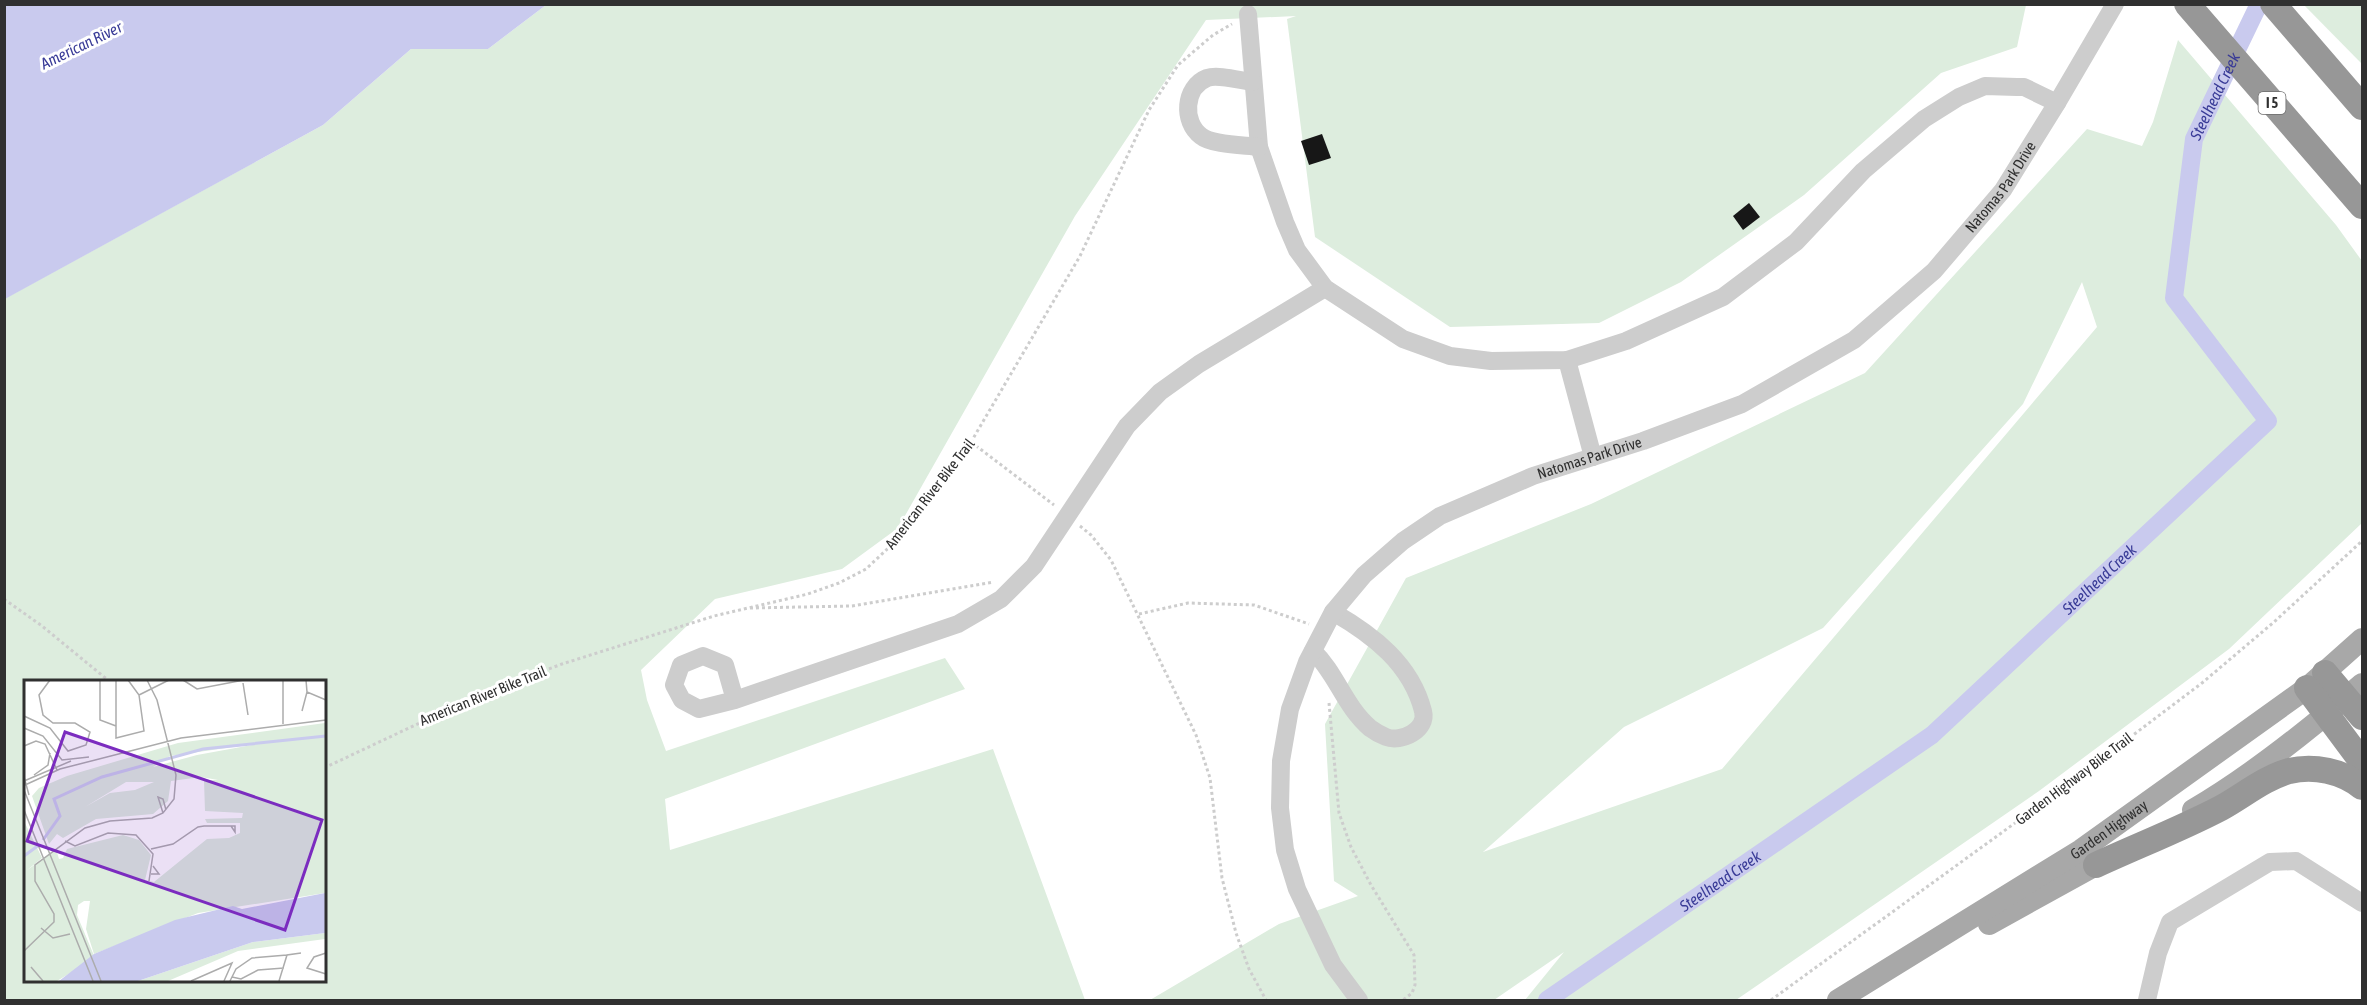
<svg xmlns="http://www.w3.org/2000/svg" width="2367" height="1005" viewBox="0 0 2367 1005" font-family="'Asap Condensed',sans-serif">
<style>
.green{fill:#ddedde;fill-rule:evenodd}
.water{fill:#c9caee}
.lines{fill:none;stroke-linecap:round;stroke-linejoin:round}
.canal{stroke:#c9caee;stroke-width:18}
.building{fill:#171717}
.path{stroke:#cdcdcd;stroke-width:3;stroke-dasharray:3 3;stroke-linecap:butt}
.minor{stroke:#cdcdcd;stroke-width:18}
.major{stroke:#a8a8a8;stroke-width:22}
.highway{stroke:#979797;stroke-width:26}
.labels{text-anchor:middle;stroke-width:6;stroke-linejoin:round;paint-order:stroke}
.shield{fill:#fff;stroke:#6e6e6e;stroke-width:1.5}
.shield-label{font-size:14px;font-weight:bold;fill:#303030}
.street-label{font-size:15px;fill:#303030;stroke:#fff}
.water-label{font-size:16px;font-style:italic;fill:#393b97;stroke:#fff}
.inset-river{fill:none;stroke:#c9caee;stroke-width:3}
.inset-road{fill:none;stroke:#acacac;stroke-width:1.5}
.view{fill:#7b2cbf;fill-opacity:0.15;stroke:#7b2cbf;stroke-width:3}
.inset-edge{fill:none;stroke:#303030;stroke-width:3}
</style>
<rect width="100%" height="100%" fill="#fff"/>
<g class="green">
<path d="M546 5H2026L2017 47 1941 73 1804 195 1681 282 1599 323 1450 327 1315 237 1287 19 1296 16 1206 20 1075 216 898 528 842 569 715 599 641 670 647 700 666 751 945 658 965 689 665 799 670 850 993 749 1085 1000H5L4 299 323 125 411 49H488ZM26 681H324V980H26Z"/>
<polygon points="2304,5 2362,5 2362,64"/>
<path d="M2178 40 2336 225 2362 261V523L2229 649 2039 791 1736 1000H1525L1564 952 1494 1000H1150L1279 924 1358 896 1334 881 1325 724 1406 578 1591 504 1865 373 2087 129 2142 146 2153 122ZM2082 282 2097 327 1722 769 1483 852 1624 727 1823 628 2023 404Z"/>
</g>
<polygon class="water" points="5,4 546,4 546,5 488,49 411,49 323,125 5,299"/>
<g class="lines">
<path class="canal" id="s1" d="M1547 1000 1932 735 2268 421 2174 298 2194 139 2259 4"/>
</g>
<g class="building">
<polygon points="1322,134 1331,158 1309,165 1301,141"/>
<polygon points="1749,203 1760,217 1743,230 1733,216"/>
</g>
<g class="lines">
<g class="path">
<polyline points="971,442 1054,505"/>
<polyline points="1080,526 1091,535 1111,560 1196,735 1210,778 1222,878 1236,933 1249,969 1266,1000"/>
<polyline points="4,599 42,626 109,681"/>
<polyline points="750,608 852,606 994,582"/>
<polyline points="1139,614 1188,603 1254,605 1309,624"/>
<polyline points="1329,703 1339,813 1351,847 1371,885 1414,955 1415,985 1412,993 1403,1000"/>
<polyline points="324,768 479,695 562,664 714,616 808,594 839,583 866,569 900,537 971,442 1080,256 1149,110 1178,65 1213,35 1232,24"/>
<polyline points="1771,1000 2055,794 2202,683 2274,622 2362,541"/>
</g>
<g class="minor">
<polyline points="1248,14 1259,147 1285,222 1297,250 1325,288 1403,339 1450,356 1491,361 1567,360 1626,341 1723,297 1796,242 1863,171 1924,119 1959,97 1985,86 2017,87 2024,87 2057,103"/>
<path d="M1253 82C1242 81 1218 74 1207 78 1184 87 1182 122 1201 136 1212 145 1244 145 1259 147"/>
<polyline points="1567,360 1593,457"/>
<path d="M1313 651C1336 673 1345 707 1370 728 1374 731 1381 735 1386 737 1401 743 1428 730 1423 711 1411 664 1373 635 1333 612"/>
<polyline points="735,700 725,665 703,656 681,665 674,685 682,700 699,709 735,700 958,624 1001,599 1034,566 1127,426 1160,392 1199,364 1325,288"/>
<path id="s2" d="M1359 1000 1333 965 1297 889 1285 850 1280 808 1281 761 1290 709 1307 662 1333 612 1364 575 1403 541 1440 516 1533 476 1643 441 1742 404 1854 340 1934 271 2003 190 2057 103 2115 4"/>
<polyline points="2147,1000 2158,953 2170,922 2270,862 2296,861 2362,903"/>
</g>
<g class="major">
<path d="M2193 810C2253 775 2310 729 2362 684"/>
<polyline points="1989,924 2112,856"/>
<path id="s3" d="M1838 1000 2081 850 2307 688 2362 639"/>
</g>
<g class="highway">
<polyline points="2187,4 2362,206"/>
<polyline points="2273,4 2362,107"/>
<polyline points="2325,673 2362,717"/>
<polyline points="2307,688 2362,762"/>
<path d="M2096 865C2137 846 2181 829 2221 808 2243 796 2264 778 2289 771 2314 765 2342 771 2362 787"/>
</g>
</g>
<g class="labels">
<rect class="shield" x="2258.5" y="92" width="27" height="22" rx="4.5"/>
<g class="shield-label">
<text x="2272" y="108">I 5</text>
</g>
<g class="street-label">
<text dy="5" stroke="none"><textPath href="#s2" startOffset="1226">Natomas Park Drive</textPath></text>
<text dy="5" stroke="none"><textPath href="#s2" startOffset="722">Natomas Park Drive</textPath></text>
<text transform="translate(930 494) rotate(-52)" y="5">American River Bike Trail</text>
<text transform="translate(483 696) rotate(-22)" y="5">American River Bike Trail</text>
<text transform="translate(2074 779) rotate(-37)" y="5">Garden Highway Bike Trail</text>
<text dy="5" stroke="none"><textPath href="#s3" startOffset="320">Garden Highway</textPath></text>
</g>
<g class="water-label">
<text transform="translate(81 45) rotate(-26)" y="6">American River</text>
<text dy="6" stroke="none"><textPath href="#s1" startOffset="1290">Steelhead Creek</textPath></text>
<text dy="6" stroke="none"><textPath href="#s1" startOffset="696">Steelhead Creek</textPath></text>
<text dy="6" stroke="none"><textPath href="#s1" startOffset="210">Steelhead Creek</textPath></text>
</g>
</g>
<g transform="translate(24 680)">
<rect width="302" height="302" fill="#fff"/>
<path d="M301 43V213L174 233 70 274 62 249 66 221H60L54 225 53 235 71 278 33 301H0V141L18 178 2 191 32 169 35 179 39 178 43 169 99 155 115 160 127 175 121 200 130 202 183 159 205 158 216 153V143H183L181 139 218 138 219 133 181 131 180 100H194L177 97 147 101 144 121 129 134 72 139 39 158 33 154 25 164 8 116 15 108 43 96 154 63ZM244 62 173 75 129 87 146 76ZM102 102H130L111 110 86 113 61 127ZM301 253V259L214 271 144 301H114L229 262Z" fill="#ddedde" fill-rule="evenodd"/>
<path d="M301 213V253L229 262 114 301H35L70 274 151 240 209 226 218 229Z" fill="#c9caee"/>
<path class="inset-river" d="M19 160 36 136 30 119 78 97 179 69 302 56M0 176 15 165"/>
<path class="inset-road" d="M76 0V40L92 46M92 0V58L120 51 115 15 104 0M159 0 173 9 220 0M259 0V44M282 0 283 12 302 20M219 3 224 35M115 15 145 0M278 31 283 12M0 36 26 48 44 71 62 65 66 52 51 43H29L19 35 15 15 26 0M0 48 19 56 38 80 65 77M0 66 12 61 21 64 33 90M10 95 24 85 26 73M0 97 5 115M0 101 47 81M1 105 36 89 157 58 302 40M0 110 77 301M0 130 69 301M139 133 134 117 139 119 142 130M41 161 51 166 84 153 112 155 129 174 125 201M127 169 149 164 174 147 180 146H211V152L207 146M127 194H135L129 186M17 248 29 258 46 254M0 271 30 242V234L11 201V185L61 148 86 141 128 138 139 133 150 119 152 95 133 20 123 0M302 273 290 277 283 288 302 294M7 287 19 301M208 297 217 299 234 290 260 288M167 301 208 283 200 301M206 301 212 289 228 278 263 275M255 301 263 275 277 273"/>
<path class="view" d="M41 52 298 140 261 250 3 161Z"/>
<rect width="302" height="302" class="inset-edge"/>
</g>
<rect width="2367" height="1005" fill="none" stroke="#303030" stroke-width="12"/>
</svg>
